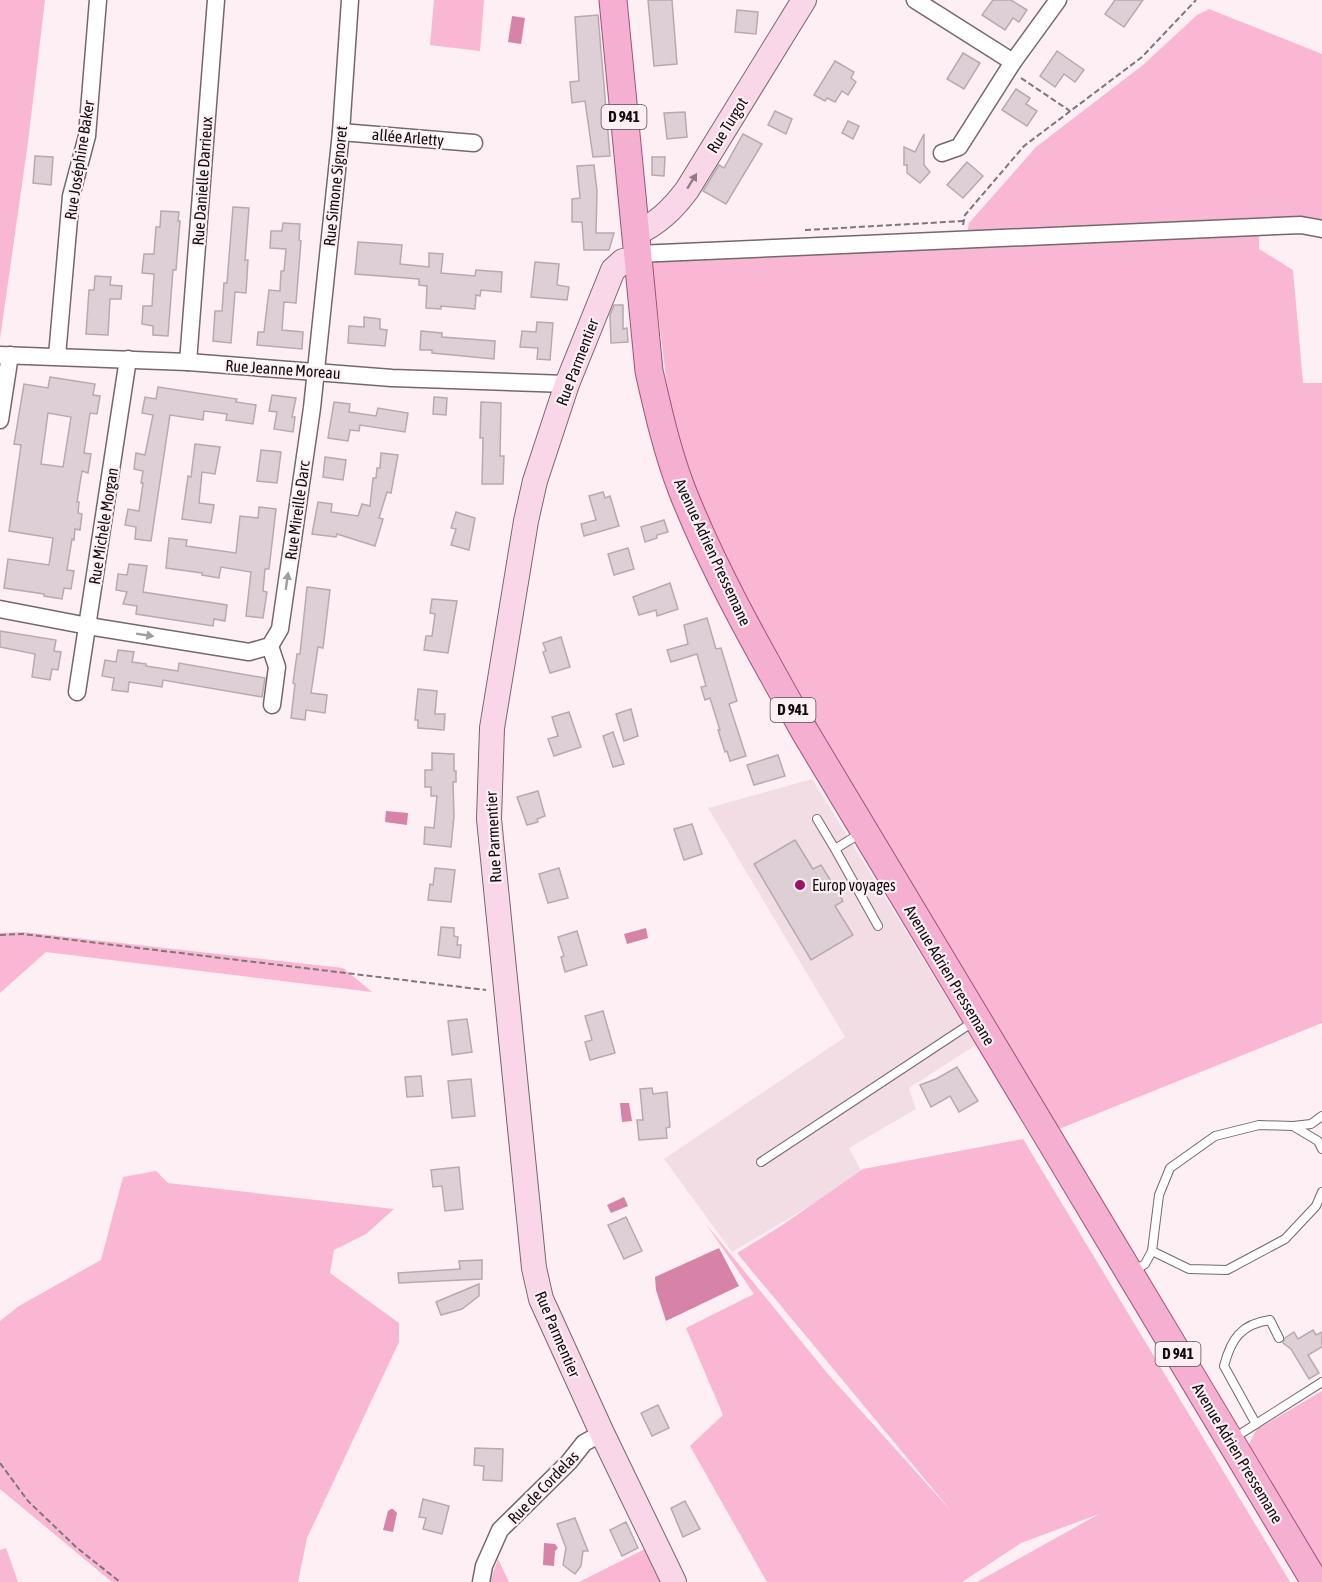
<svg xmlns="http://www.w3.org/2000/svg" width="1322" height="1582" viewBox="0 0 1322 1582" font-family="'Asap Condensed',sans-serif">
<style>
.built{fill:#f3dde5}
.green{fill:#fab7d3}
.water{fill:#d783a8}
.building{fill:#ddcfd5;stroke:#b7aaaf;stroke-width:1.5;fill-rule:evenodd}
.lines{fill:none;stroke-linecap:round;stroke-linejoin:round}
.lane-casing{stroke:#74686c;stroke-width:10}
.street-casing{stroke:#74686c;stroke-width:19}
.secondary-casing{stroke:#74686c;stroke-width:26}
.primary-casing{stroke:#a15378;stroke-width:29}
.path{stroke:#7f7679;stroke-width:2;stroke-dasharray:6 3;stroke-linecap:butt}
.lane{stroke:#fff;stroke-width:8}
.street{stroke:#fff;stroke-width:16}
.secondary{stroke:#fad7e8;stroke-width:24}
.primary{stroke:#f5afd0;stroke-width:27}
.oneway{fill:#917c86}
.oneway2{fill:#a09e9f}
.poi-dot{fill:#9c1363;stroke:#fdeff4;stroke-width:2}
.labels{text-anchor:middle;stroke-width:4.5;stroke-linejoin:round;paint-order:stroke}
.shield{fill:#fdeff4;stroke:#585153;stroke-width:1.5}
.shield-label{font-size:15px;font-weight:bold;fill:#110d0e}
.street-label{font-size:16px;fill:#110d0e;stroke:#fdeff4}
.poi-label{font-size:16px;fill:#110d0e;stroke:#fdeff4;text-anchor:start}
</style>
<rect width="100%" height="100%" fill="#fdeff4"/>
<polygon class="built" points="812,779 976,1045 909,1088 916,1109 849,1148 863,1174 732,1252 664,1159 845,1037 708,808"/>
<g class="green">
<polygon points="0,0 45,0 28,142 0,339"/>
<polygon points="434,0 484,0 480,51 430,45"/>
<polygon points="1209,9 1322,54 1322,224 967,234 969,223 1036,147 1143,65 1197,15"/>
<polygon points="1259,231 1259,249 1293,270 1303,383 1322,383 1322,1023 1059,1129 794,697 694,489 674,441 652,264 662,259"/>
<polygon points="23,932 343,968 372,992 46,952 0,993 0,933"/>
<polygon points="1023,1139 1290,1582 977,1582 1099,1514 1021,1543 962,1582 767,1582 690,1446 723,1415 686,1328 754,1294 706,1224 827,1373 952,1512 737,1253 781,1226 863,1169"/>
<polygon points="156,1171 168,1183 394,1209 366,1234 334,1250 330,1273 399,1323 399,1342 307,1538 298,1582 112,1582 0,1489 0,1321 19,1306 101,1260 123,1177"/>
<polygon points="1322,1391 1322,1568 1248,1446 1256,1430"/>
<polygon points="6,1548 18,1582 0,1582 0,1550"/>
<polygon points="645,1549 662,1582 579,1582"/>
<polygon points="498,1559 509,1582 490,1582"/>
</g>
<g class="water">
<polygon points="512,16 525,18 521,44 508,42"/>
<polygon points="386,811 408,813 407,825 385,822"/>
<polygon points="646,928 648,938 627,944 624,934"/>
<polygon points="620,1103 629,1103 632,1121 622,1122"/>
<polygon points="624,1197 628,1206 611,1213 607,1205"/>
<polygon points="719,1248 739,1286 666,1321 656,1290 655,1277"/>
<polygon points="391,1509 393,1509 397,1513 393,1532 383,1530 388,1511"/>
<polygon points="544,1543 555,1544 558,1548 555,1551 554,1566 543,1565"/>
</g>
<g class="building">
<polygon points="648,0 672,0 677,64 654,66"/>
<polygon points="993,0 1011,0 1027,10 1019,22 1013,18 1005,30 982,15"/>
<polygon points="1115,0 1143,0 1124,27 1105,14"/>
<polygon points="737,10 758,12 756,34 735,32"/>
<polygon points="598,15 610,156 593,157 585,101 572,103 570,82 579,81 575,17"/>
<polygon points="1057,51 1084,70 1075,82 1064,74 1055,87 1040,76"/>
<polygon points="963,53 980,63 964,89 947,79"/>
<polygon points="835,61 854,72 851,78 856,82 848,95 842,91 835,102 827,98 825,101 814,95"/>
<polygon points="1016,89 1030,98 1026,104 1037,111 1027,126 1002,110"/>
<polygon points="775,111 792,119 786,134 768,125"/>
<polygon points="685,112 687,137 667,139 664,113"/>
<polygon points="848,121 859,126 853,139 842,133"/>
<polygon points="743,134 762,144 726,204 703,191 719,165 724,168"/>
<polygon points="924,134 924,165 930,172 920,183 907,173 907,165 904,165 904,147 915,152"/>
<polygon points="35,156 53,157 51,185 33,183"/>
<polygon points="652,157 665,157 664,176 652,175"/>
<polygon points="967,162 983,176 963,198 947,185"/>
<polygon points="594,165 597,191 596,233 614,233 609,250 584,250 582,222 572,222 572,199 580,198 577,166"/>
<polygon points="233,207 249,208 245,260 248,260 246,293 235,292 231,343 213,341 215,311 222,311 224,283 227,283"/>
<polygon points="161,211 179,212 178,221 180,221 176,270 173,270 168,336 153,335 153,326 142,324 143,306 152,306 154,274 142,273 144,254 154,254 156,227 160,227"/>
<polygon points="283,223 300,224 299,240 301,241 296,303 284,302 282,330 303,332 302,349 257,345 258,332 264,332 269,290 280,291 281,271 284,271 286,249 270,248 271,231 282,231"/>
<polygon points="358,242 402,245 400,264 429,267 429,253 443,254 441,273 475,276 476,270 502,272 501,292 481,290 480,296 476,295 475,309 441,306 441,309 426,308 427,286 419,285 419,279 355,274"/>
<polygon points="535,262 559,264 557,285 569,287 567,300 531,297"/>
<polygon points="95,276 111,277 110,285 122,286 121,299 110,299 108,335 86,334 89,290 94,290"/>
<polygon points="614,305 623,305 623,329 627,328 628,342 611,343 610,315"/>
<polygon points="364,317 380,319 380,329 387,330 385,346 348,343 349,326 364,327"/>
<polygon points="537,322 553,323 550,360 537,359 538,348 520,347 522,331 536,332"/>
<polygon points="421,331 442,333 442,337 495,341 494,359 432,353 432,350 420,350"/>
<path d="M50 377 95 384 93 395 100 396 97 414 90 413 84 453 91 454 88 473 82 471 77 502H79L78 513 82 514 80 530 75 529 74 540 72 539 67 570 74 571 71 589 64 588 62 599 44 596V594L4 588 8 559 49 565 53 538 9 531 21 445 14 444 24 384 48 388ZM48 413 71 417 63 467 41 464Z"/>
<polygon points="158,387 237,399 236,402 256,405 253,424 226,420 227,414 204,411 203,420 170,415 151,541 135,539 136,527 125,525 128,509 139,511 143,483 141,483 143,471 134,469 136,453 145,455 153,415 142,413 145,397 156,399"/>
<polygon points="272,395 296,398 292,417 295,417 293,432 274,429 277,412 269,411"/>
<polygon points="434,397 447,398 446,415 433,414"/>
<polygon points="334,402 350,404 349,412 376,416 378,408 408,413 405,432 360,425 359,431 350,430 348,441 328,438"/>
<polygon points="481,402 501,403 500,456 504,456 503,484 482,484 483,438 480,438"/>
<polygon points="195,444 220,447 215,474 202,472 199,503 214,505 211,523 182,519 188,476 191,477"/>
<polygon points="261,450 281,452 277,483 257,481"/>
<polygon points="381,453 398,455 391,493 387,492 379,518 383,519 375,546 337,534 336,537 312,534 318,502 332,504 331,512 358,516 362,504 370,506 373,478 376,478 377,468 380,468"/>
<polygon points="325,457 346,460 343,480 323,477"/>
<polygon points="603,492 605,498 610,496 619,526 584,536 581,524 596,520 589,496"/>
<polygon points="259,507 276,509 269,569 265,569 263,591 267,592 263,618 246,616 251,572 221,567 219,578 202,575 202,573 166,568 169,538 187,540 186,546 236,553 240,516 258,518"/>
<polygon points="456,512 475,518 469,550 451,545 456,529 451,528"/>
<polygon points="664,520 668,532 657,535 657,538 645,542 641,527"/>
<polygon points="628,548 634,569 614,575 608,554"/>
<polygon points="129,564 147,566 143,592 227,605 225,621 214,619 213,626 136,614 137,606 123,604 127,592 116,590 118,574 127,575"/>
<polygon points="670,583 678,609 657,616 656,610 639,615 633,597"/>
<polygon points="307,587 330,590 323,648 318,647 311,693 327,695 325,713 306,710 305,720 291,718 295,684 293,683 297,654 300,654"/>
<polygon points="432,599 457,601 448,653 424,650 426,636 432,636 435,614 430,613"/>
<polygon points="707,618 716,649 721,648 737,701 729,704 746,756 730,761 727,751 725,752 718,730 720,730 710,698 705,700 701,687 706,686 697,654 671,662 667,650 688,644 684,625"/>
<polygon points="0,631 56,640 54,651 61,652 58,670 52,669 50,680 32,677 35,654 0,647"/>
<polygon points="561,637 570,667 550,673 543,652 546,651 543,643"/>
<polygon points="118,650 134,652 132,662 146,664 146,666 178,671 179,663 265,678 262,697 163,680 162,687 129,682 128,692 112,690 114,678 102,676 105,660 116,662"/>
<polygon points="418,689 437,691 435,714 445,714 444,730 418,728 418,720 415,720"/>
<polygon points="631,709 638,736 624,741 616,714"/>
<polygon points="569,712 581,747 554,756 548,739 558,736 552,717"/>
<polygon points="613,732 624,764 613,767 603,736"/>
<polygon points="432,753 454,754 454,771 456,771 456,782 453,782 454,816 451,847 424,844 425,827 434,828 437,796 431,796 431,787 425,787 425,770 432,770"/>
<polygon points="778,755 785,776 754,785 747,765"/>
<polygon points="538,791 545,816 537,819 538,822 527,825 517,797"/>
<polygon points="692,824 702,854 684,860 674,829"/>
<polygon points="795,840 813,869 821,865 843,901 835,906 853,935 811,960 754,864"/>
<polygon points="435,868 455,870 451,902 428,900 430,884 433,885"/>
<polygon points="559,868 568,898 548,903 539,874"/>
<polygon points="441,927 454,928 454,936 458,937 457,945 461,945 460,958 438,955"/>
<polygon points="577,931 587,965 565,972 561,957 564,956 558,937"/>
<polygon points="603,1011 615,1053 590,1060 585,1042 592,1040 585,1016"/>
<polygon points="467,1019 472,1052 452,1055 448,1021"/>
<polygon points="957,1067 978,1101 959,1112 950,1096 931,1107 920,1085 936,1079"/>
<polygon points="421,1076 423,1096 407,1097 405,1077"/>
<polygon points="471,1079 475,1116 452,1118 448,1081"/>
<polygon points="652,1088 653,1094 667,1092 670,1127 666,1128 667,1138 639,1140 637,1120 643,1120 640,1089"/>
<polygon points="459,1167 463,1209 445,1211 442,1186 433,1187 431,1170"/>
<polygon points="626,1217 642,1251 624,1259 608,1225"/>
<polygon points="482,1260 482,1279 399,1283 398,1273 460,1269 459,1261"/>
<polygon points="479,1284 479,1296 462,1309 441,1315 436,1302"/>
<polygon points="1313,1330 1316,1335 1322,1332 1322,1347 1308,1355 1319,1373 1309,1379 1291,1349 1283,1343 1285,1338 1294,1332 1298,1339"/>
<polygon points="658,1405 669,1428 652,1436 641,1413"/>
<polygon points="475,1448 503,1449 502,1481 483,1480 484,1466 474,1465"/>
<polygon points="423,1499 449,1506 442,1534 423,1529 426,1518 419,1517"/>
<polygon points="685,1501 700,1529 683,1537 671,1508"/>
<polygon points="575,1518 588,1551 583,1551 581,1566 575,1574 563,1565 566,1548 557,1524"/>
<polygon points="626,1522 638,1548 622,1556 610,1530"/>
</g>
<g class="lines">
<defs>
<g id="lane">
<polyline points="817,819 835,849"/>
<polyline points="861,833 835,849 878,926"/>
<polyline points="1293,1126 1311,1124 1322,1116"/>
<polyline points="761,1162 973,1022"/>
<polyline points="1152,1251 1189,1269 1227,1270 1285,1239 1316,1206 1322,1192"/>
<polyline points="1132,1272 1145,1264 1152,1251 1159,1195 1170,1168 1215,1136 1259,1125 1293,1126 1318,1141 1322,1149"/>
<path d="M1256 1424 1224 1366C1231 1339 1241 1324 1270 1320L1279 1338"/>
<polyline points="1234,1438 1322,1382"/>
</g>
<g id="street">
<polyline points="915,0 1013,62 1058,0"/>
<polyline points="341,132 474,143"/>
<polyline points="942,153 959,147 1013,62"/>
<polyline points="637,254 1301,225 1322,229"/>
<polyline points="0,355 188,362 392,378 567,384"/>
<polyline points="57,356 71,196 87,136 98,0"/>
<polyline points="188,362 216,0"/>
<polyline points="0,420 10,355"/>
<polyline points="0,609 88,626 249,652 270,646 280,629 312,408 341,132 350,0"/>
<polyline points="270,646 277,667 272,705"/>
<polyline points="77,692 128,359"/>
<polyline points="481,1582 484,1566 500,1530 569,1462 584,1443 602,1433"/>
</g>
<g id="secondary">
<path d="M635 234C657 224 672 210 687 190L804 0"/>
<polyline points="637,259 623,261 613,270 567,384 535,481 526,521 492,728 489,819 534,1268 541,1299 602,1433 674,1582"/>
</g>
<path id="primary" d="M613 0 649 371C658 411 667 451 682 490 715 574 761 653 805 732L1315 1582"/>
</defs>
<use href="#lane" class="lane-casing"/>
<use href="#street" class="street-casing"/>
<use href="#secondary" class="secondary-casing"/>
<use href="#primary" class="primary-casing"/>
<g class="path">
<polyline points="1021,78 1070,111"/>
<polyline points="963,225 965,215 1024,146 1142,57 1196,0"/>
<polyline points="805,230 964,221"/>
<polyline points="0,935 23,934 486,990"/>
<polyline points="0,1463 28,1501 76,1547 120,1582"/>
</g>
<use href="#lane" class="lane"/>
<use href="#street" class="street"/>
<use href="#secondary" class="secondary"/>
<use href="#primary" class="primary"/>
</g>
<defs><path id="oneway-solid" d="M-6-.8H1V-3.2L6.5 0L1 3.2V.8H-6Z" transform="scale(1.5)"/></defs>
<use class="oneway" href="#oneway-solid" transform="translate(692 181) rotate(-58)"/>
<g class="oneway2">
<use href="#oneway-solid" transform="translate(287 581) rotate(-82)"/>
<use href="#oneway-solid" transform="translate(145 635) rotate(9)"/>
</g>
<circle class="poi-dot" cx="800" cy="885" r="6"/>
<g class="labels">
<g class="shield">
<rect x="601.5" y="105" width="45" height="24" rx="4.5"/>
<rect x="770.5" y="698" width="45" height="24" rx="4.5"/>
<rect x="1155.5" y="1342" width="45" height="24" rx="4.5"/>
</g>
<g class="shield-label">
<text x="624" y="122">D 941</text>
<text x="793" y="715">D 941</text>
<text x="1178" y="1359">D 941</text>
</g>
<g class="street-label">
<text transform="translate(727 125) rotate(-58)" y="6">Rue Turgot</text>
<text transform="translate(408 137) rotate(5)" y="6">allée Arletty</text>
<text transform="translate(79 160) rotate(-81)" y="6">Rue Joséphine Baker</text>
<text transform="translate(202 181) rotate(-86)" y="6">Rue Danielle Darrieux</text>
<text transform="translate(335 186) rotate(-84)" y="6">Rue Simone Signoret</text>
<text transform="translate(577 362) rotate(-69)" y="6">Rue Parmentier</text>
<text transform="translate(283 369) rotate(4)" y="6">Rue Jeanne Moreau</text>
<text transform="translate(297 510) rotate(-82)" y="6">Rue Mireille Darc</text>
<text transform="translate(103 526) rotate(-81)" y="6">Rue Michèle Morgan</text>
<text transform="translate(713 552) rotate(65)" y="6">Avenue Adrien Pressemane</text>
<text transform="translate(493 837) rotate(-93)" y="6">Rue Parmentier</text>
<text transform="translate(950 975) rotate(59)" y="6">Avenue Adrien Pressemane</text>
<text transform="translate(558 1334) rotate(67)" y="6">Rue Parmentier</text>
<text transform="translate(1238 1453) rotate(59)" y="6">Avenue Adrien Pressemane</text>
<text transform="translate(543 1487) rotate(-46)" y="6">Rue de Cordelas</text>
</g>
<g class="poi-label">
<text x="812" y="891">Europ voyages</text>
</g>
</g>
</svg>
